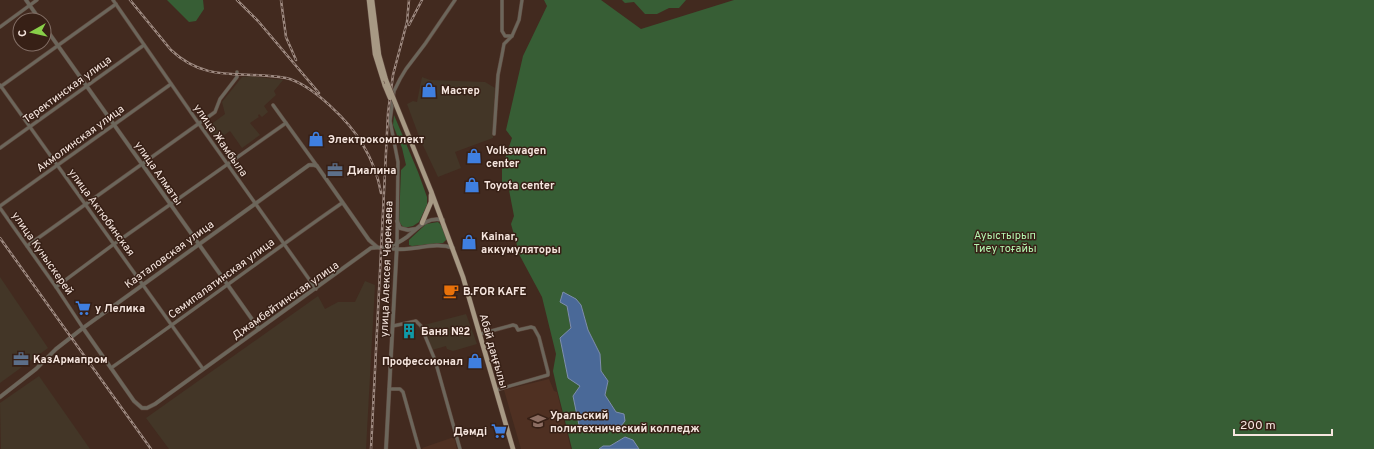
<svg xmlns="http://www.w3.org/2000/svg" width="1374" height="449" viewBox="0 0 1374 449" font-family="Overpass,sans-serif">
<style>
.built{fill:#4f3022}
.industrial{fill:#433627}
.green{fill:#375e35;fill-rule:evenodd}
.water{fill:#4a6998;stroke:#7e8ead}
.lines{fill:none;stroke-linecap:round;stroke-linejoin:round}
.minor-casing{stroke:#5f483e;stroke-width:4}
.tertiary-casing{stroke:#5f483e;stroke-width:4.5}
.primary-casing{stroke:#5f483e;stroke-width:5.5}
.minor{stroke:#6c665b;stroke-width:3}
.tertiary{stroke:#6c665b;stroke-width:3.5}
.primary{stroke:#a79984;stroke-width:4.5}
.rail-casing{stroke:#9e8a81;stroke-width:2.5}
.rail{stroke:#372016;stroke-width:1;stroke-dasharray:3;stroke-linecap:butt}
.primary-bridge-casing{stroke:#5f483e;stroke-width:5.5;stroke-linecap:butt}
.primary-bridge{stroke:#a79984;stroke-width:4.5}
.labels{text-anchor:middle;stroke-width:3;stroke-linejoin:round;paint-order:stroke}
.street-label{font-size:11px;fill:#f6e6df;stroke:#372016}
.poi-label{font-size:11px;font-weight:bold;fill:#f6e6df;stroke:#372016;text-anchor:start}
.park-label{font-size:11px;fill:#b4f5b0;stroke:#372016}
</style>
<rect width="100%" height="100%" fill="#422a1f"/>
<g class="built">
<polygon points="549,379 554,391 557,392 571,449 521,449 504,390"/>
<polygon points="454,437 457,449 423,449 422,448"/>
</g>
<g class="industrial">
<polygon points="250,76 283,80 274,91 276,95 264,106 268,112 262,117 259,114 258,116 259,117 250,123 260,135 242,148 230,131 216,141 206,128 225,114 222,102 242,77"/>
<polygon points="422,77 430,80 485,82 495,88 493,138 455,152 461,168 438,177 420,139 407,104 413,101 417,102"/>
<polygon points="0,277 48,348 0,383"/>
<polygon points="365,281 375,285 366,449 169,449 146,418 318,296 325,309 338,302 355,302"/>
<polygon points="466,314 477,344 453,351 447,349 446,346 432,350 424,325"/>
<polygon points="39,376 90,449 1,449 0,403"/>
</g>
<g class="green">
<polygon points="167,0 203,0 204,9 196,21 189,22"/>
<path d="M544 0H601L641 29 734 0H1374V449H639L638 447 625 437 610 446H603L599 449H572L557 389 553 371 556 354 542 297 520 256 511 224 514 216 509 190 502 183V168L512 138 506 130 523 56 547 6ZM581 305 588 330 600 354 601 371 608 381 605 395 616 412 621 426H612L580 386 567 306Z"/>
<polygon points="622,0 686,0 679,8 669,8 657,14 645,14 634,2 625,3"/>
<polygon points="394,115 418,172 427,197 427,205 419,222 413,226 404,228 399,222 401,170 406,165 402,148 393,125"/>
<path d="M438 222C443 226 447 234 446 240L443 243 412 246 409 245V240L426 224Z"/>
</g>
<g class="water">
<polygon points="563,292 576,299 581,305 588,330 600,354 601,371 608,381 605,395 616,412 624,414 625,421 621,426 612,426 587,431 579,425 573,396 580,386 568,378 560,338 571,328 567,306 560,302"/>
<polygon points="625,437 633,440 639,449 599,449 603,446 610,446"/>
</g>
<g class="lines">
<defs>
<g id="minor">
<polyline points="113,0 199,124 316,289"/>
<polyline points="502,0 502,31 505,36 512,36"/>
<polyline points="0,27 37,0"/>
<polyline points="0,85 203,369"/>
<polyline points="0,87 116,4"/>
<polyline points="273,105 317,166"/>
<polyline points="494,134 498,75 502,55 504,44 512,36 519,20 522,0"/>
<polyline points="0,148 144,45"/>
<polyline points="0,206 171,84"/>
<polyline points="0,208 56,287 83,328"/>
<polyline points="397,244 398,162 390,121 394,91 400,79 406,69 425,44 455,0"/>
<polyline points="27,246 215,112 220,99 237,77 237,72"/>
<polyline points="56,287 114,244 286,123"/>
<polyline points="393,326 416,321 421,326 435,360 460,449"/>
<polyline points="480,334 513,325 516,326 518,330 531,327 534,328 539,337 548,372 548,375 496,390"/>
<path d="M111 368C189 314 264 257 342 203"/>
<polyline points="389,389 400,389 403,392 419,449"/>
</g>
<g id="tertiary">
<polyline points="26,0 40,20"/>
<polyline points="44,26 259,329"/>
<polyline points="397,221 400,228 408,230 415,229"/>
<path d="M387 247C394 245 400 242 407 237 418 228 427 216 443 220"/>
<path d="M83 328 134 401 142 408H147L155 404 371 248C380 246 387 249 396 249 414 251 435 241 453 248"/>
<polyline points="0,397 36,369 56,349 83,328 309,165 314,165 317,166 369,240 377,247"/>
<polyline points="386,449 397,244"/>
</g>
<g id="primary">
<polyline points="369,0 375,54 385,86"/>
<polyline points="372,0 379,55 386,80"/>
<polyline points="431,191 463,277 513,449"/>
<polyline points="422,223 431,202 431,195"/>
</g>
</defs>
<use href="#minor" class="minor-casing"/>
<use href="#tertiary" class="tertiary-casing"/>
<use href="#primary" class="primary-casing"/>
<use href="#minor" class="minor"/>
<use href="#tertiary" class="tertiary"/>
<use href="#primary" class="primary"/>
<defs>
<g id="rail">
<path d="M130 0 171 50C207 84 242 70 286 78 312 84 350 122 363 145 372 160 378 176 381 193"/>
<polyline points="237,0 258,21 319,93"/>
<polyline points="281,0 286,37 296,60"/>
<polyline points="409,25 422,0"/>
<polyline points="0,238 151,449"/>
<polyline points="371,449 388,113 393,75 407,22 409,0"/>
</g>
</defs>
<use href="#rail" class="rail-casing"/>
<use href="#rail" class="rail"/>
<defs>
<g id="primary-bridge">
<polyline points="386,80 431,191"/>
<polyline points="385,86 390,98"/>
</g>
</defs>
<use href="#primary-bridge" class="primary-bridge-casing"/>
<use href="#primary-bridge" class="primary-bridge"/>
</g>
<defs>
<symbol id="shop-bare" viewBox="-9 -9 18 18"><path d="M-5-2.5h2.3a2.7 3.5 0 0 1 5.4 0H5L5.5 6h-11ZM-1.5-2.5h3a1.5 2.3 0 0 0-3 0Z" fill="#3f7fe0" stroke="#372016" stroke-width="2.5" paint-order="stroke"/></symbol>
<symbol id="office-bare" viewBox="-9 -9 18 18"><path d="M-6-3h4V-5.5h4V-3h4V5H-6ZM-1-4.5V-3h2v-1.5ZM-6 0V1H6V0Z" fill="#5c6f8a" stroke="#372016" stroke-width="2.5" paint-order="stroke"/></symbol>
<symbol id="cafe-bare" viewBox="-9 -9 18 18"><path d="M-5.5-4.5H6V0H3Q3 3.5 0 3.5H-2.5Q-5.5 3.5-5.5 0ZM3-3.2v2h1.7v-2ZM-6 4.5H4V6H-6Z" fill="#e8710a" stroke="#372016" stroke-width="2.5" paint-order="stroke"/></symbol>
<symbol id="supermarket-bare" viewBox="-9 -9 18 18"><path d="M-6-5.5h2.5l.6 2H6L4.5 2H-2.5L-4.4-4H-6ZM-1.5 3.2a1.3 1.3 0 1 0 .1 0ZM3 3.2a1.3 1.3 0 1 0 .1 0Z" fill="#3f7fe0" stroke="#372016" stroke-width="2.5" paint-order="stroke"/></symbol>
<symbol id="building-bare" viewBox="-9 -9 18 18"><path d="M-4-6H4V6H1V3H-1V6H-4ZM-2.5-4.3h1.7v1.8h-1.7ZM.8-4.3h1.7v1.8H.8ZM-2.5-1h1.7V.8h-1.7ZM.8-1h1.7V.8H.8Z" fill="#0f9aa8" stroke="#372016" stroke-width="2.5" paint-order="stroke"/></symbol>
<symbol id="university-bare" viewBox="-9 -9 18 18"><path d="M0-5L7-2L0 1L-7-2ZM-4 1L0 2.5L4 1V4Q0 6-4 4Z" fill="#8d6e63" stroke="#372016" stroke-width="2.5" paint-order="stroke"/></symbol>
</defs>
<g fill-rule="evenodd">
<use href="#shop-bare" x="418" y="79" width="22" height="22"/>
<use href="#shop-bare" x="305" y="128" width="22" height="22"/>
<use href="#shop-bare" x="463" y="145" width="22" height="22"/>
<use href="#office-bare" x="324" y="159" width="22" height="22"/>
<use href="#shop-bare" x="461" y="174" width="22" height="22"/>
<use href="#shop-bare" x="458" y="231" width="22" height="22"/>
<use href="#cafe-bare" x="440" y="280" width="22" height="22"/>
<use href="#supermarket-bare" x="72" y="297" width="22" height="22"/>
<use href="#building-bare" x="398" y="320" width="22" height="22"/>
<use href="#office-bare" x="10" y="348" width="22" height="22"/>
<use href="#shop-bare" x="464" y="350" width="22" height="22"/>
<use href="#university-bare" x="527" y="410" width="22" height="22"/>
<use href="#supermarket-bare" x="488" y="420" width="22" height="22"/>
</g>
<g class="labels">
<g class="street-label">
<text transform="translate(67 89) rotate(-36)" y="4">Теректинская улица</text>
<text transform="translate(80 138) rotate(-36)" y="4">Акмолинская улица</text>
<text transform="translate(221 140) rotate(55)" y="4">улица Жамбыла</text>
<text transform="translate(159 173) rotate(55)" y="4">улица Алматы</text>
<text transform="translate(102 212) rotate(54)" y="4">улица Актюбинская</text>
<text transform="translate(43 253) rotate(55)" y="4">улица Куныскерей</text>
<text transform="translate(169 254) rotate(-36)" y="4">Казталовская улица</text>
<text transform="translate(386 269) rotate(-88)" y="4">улица Алексея Черекаева</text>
<text transform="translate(221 278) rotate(-36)" y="4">Семипалатинская улица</text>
<text transform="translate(285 300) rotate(-35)" y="4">Джамбейтинская улица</text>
<text transform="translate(494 351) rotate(74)" y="4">Абай даңғылы</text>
</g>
<g class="poi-label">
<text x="441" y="94">Мастер</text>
<text x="328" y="143">Электрокомплект</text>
<text x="486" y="154">Volkswagen<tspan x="486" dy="13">center</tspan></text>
<text x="347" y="174">Диалина</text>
<text x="484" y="189">Toyota center</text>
<text x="481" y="240">Kainar,<tspan x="481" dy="13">аккумуляторы</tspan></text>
<text x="463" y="295">B.FOR KAFE</text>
<text x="95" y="312">у Лелика</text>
<text x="421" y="335">Баня №2</text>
<text x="33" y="363">КазАрмапром</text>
<text x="463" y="365" text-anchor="end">Профессионал</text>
<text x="550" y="419">Уральский<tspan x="550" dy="13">политехнический колледж</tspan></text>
<text x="487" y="435" text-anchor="end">Дəмді</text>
</g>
<g class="park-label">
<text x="1005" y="239">Ауыстырып<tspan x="1005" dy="13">Тиеу тоғайы</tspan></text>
</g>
</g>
<g transform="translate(32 32) rotate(262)"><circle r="19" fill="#372016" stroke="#836f66"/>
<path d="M0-3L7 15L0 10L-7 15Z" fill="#89cf49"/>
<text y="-6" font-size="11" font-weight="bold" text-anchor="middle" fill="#f6e6df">С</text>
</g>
<path d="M1234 429v6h98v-6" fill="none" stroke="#f6e6df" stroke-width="2"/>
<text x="1240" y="429" font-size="12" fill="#f6e6df" stroke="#372016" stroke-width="3" paint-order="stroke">200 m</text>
</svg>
